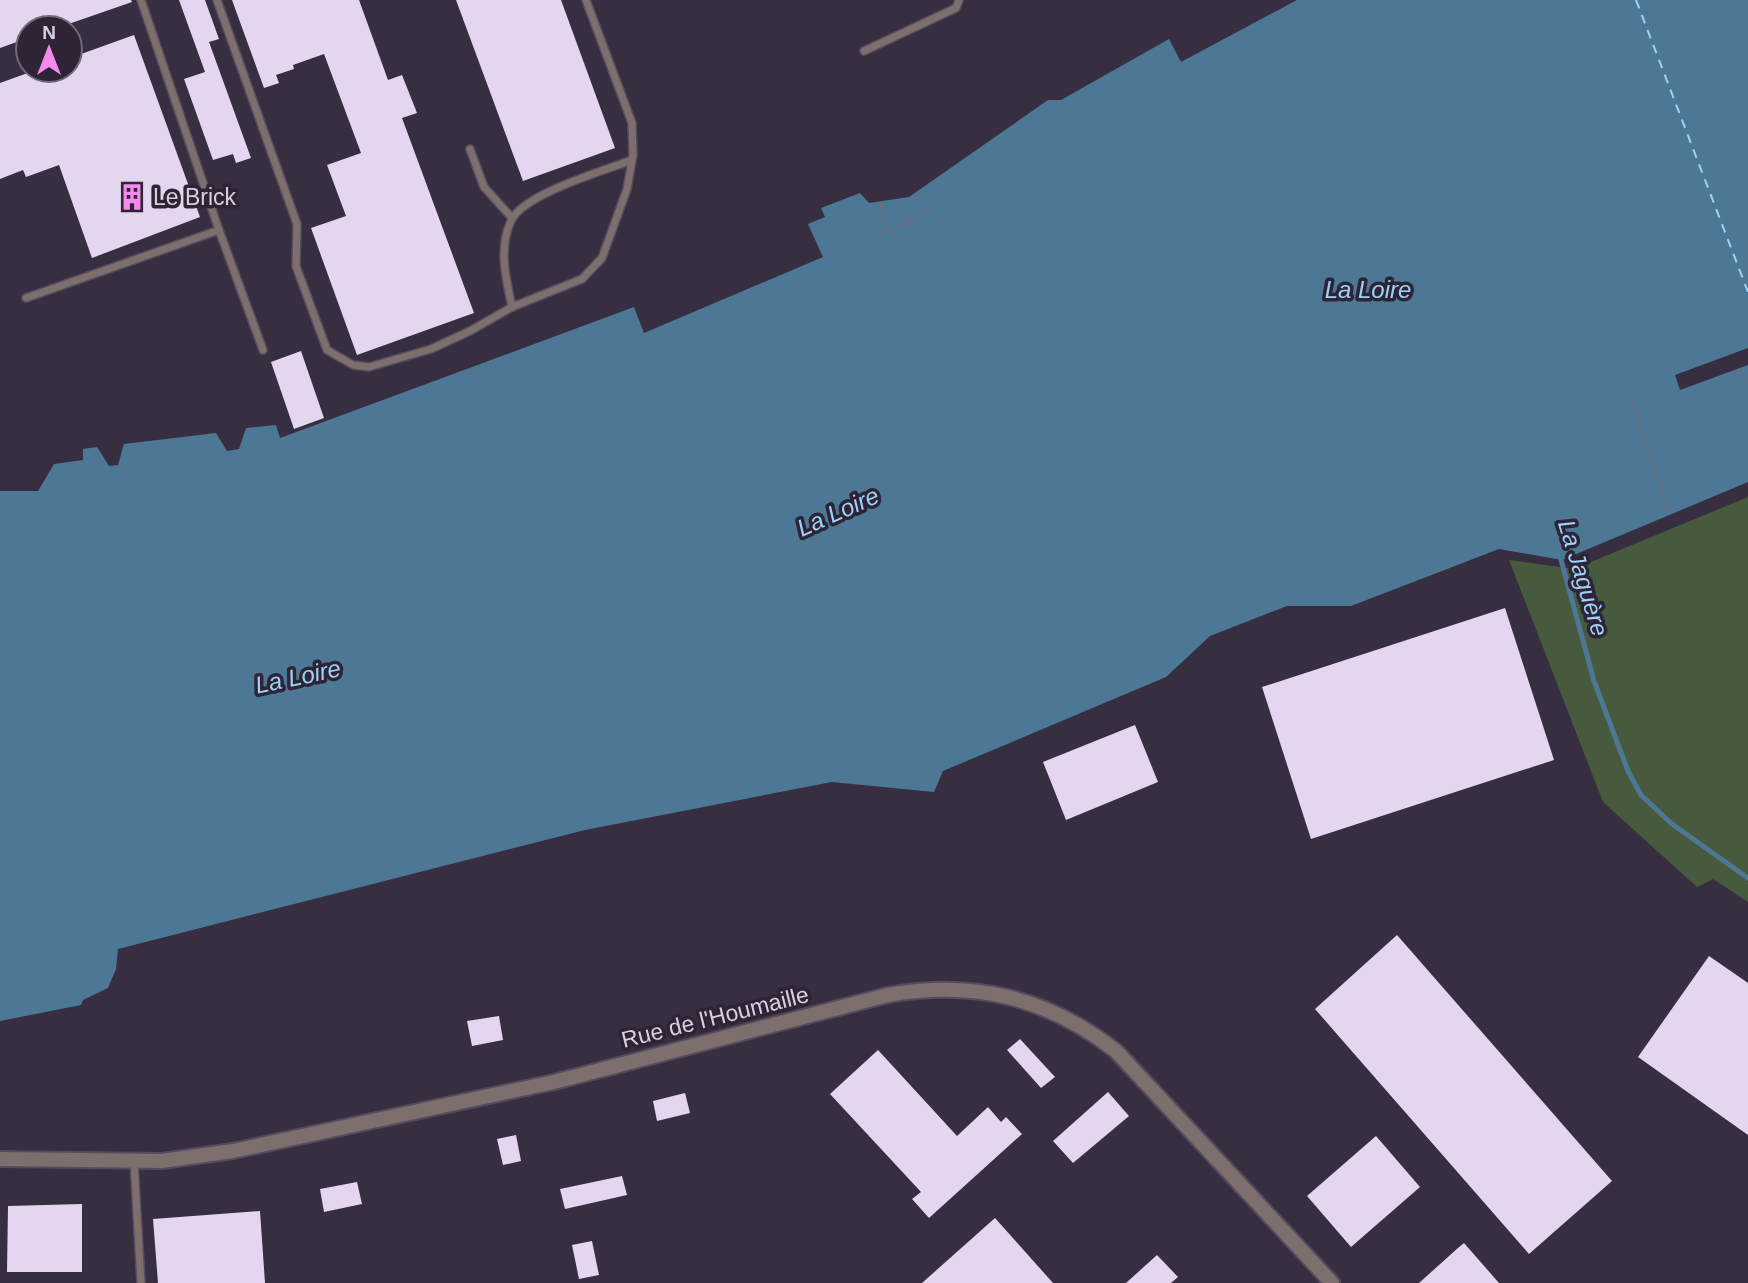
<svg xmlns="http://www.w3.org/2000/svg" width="1748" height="1283" viewBox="0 0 1748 1283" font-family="Arial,sans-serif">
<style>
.green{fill:#485a3d}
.water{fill:#4c7895}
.pier{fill:#382e41}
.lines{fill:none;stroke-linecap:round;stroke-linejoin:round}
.stream{stroke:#4c7895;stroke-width:5}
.ferry{stroke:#9cd2f7;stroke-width:2;stroke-dasharray:9 7;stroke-linecap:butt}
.building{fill:#e3d6ee}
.service-casing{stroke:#554b5d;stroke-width:10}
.minor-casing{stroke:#554b5d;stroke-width:18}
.path{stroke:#746b7c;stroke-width:2.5;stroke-dasharray:5 5;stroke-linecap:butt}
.service{stroke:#7c6f6e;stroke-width:7}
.minor{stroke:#7c6f6e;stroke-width:14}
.labels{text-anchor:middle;stroke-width:7;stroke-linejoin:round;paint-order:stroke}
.poi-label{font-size:23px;fill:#d8d1dd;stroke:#2e2436;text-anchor:start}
.street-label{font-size:23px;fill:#d8d1dd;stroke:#2e2436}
.water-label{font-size:24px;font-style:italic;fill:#9cd2f7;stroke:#2e2436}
</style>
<rect width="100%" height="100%" fill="#382e41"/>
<polygon class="green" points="1748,497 1748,902 1713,879 1697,887 1603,802 1509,560 1574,569"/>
<polygon class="water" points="1297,0 1748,0 1748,482 1562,560 1499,549 1351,606 1287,606 1210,636 1166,677 943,771 934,792 832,782 585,830 118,949 116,969 108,988 83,1000 81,1005 0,1021 0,491 38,491 54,464 83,460 83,449 97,447 109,466 118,465 124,444 216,433 227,451 239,449 246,428 276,425 280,438 634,307 644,333 823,257 808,224 825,217 821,208 860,193 869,203 909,197 1048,100 1061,100 1169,39 1181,62"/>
<polygon class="pier" points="1748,348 1748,365 1680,390 1675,375"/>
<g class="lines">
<polyline class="stream" points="1560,556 1594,681 1628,771 1641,795 1672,824 1748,878"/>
<polyline class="ferry" points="1636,0 1748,292"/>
</g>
<g class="building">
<polygon points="0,0 131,0 132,2 57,28 28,28 28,38 0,48"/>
<polygon points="179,0 205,0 219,39 209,42 251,158 236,163 233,154 213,160 184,79 205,72"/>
<polygon points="232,0 359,0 388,80 402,75 417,113 402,118 474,313 357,355 311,228 346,216 327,165 361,153 324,54 293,65 294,69 276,75 279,83 264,88"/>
<polygon points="456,0 561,0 615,148 523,181"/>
<polygon points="134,35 200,217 92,258 59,165 26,177 23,170 0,179 0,83 36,70 70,70 70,58"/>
<polygon points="301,351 324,418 294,429 271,362"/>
<polygon points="1505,608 1554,760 1311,839 1262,687"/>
<polygon points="1135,725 1158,782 1066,820 1043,762"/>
<polygon points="1397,935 1612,1181 1529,1254 1315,1009"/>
<polygon points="1709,956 1748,983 1748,1135 1638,1057"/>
<polygon points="499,1016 503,1040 472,1046 467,1021"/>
<polygon points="1020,1039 1055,1077 1041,1088 1007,1050"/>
<polygon points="878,1050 957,1136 988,1107 1001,1122 1006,1117 1022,1134 929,1218 912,1199 921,1192 830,1094"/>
<polygon points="1108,1092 1129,1116 1073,1163 1053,1141"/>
<polygon points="685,1093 690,1113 657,1121 653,1101"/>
<polygon points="516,1135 521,1161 503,1165 497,1139"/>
<polygon points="1376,1136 1420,1187 1351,1247 1307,1196"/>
<polygon points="622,1176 627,1195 565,1209 560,1189"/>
<polygon points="357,1182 362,1204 324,1212 320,1189"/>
<polygon points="82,1204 82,1272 7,1272 8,1206"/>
<polygon points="260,1211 265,1283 158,1283 153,1219"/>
<polygon points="995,1218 1053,1283 922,1283"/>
<polygon points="592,1241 599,1275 579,1279 572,1245"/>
<polygon points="1464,1243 1499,1283 1419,1283 1458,1248"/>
<polygon points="1157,1255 1178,1277 1171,1283 1126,1283"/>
</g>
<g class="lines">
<defs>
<g id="service">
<polyline points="217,0 297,224 296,266 327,350 353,365 369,367 431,349 470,331 512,307 582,279 602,258 627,189 633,155 632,123 586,0"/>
<polyline points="864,51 956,8 959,0"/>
<polyline points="470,149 484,187 512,218"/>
<polyline points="219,230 263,350"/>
<polyline points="26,298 219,230 141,0"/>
<path d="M512 307C506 278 498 249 511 221 523 194 603 171 632 160"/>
<polyline points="134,1162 141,1283"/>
</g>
<path id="minor" d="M0 1159 162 1161 233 1151 554 1082 888 995C973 980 1047 997 1116 1051L1332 1283"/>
</defs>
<use href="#service" class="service-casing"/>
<use href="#minor" class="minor-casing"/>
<g class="path">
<polyline points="881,203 882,215 889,230"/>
<polyline points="880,235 931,208"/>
<polyline points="1738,369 1748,386"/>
<polyline points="1633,403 1670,516"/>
</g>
<use href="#service" class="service"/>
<use href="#minor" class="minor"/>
</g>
<defs>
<symbol id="building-bare" viewBox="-9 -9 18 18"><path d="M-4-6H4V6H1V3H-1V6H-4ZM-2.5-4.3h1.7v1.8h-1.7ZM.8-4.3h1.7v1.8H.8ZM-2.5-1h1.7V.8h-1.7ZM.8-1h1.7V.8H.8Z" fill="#f689ed" stroke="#2e2436" stroke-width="2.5" paint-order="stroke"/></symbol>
</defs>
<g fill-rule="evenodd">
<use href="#building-bare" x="113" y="178" width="38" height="38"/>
</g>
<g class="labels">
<g class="poi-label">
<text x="153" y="205">Le Brick</text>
</g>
<g class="street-label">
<text transform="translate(715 1017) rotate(-14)" y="8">Rue de l'Houmaille</text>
</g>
<g class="water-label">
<text x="1368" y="298">La Loire</text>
<text transform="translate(838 512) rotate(-24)" y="8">La Loire</text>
<text transform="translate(1583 578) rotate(73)" y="8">La Jaguère</text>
<text transform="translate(298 677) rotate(-12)" y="8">La Loire</text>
</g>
</g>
<g transform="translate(49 49)"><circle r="33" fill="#2e2436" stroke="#726979" stroke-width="2"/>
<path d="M0-5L12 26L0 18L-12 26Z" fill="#f689ed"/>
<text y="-10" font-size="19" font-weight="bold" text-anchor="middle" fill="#d8d1dd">N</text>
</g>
</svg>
